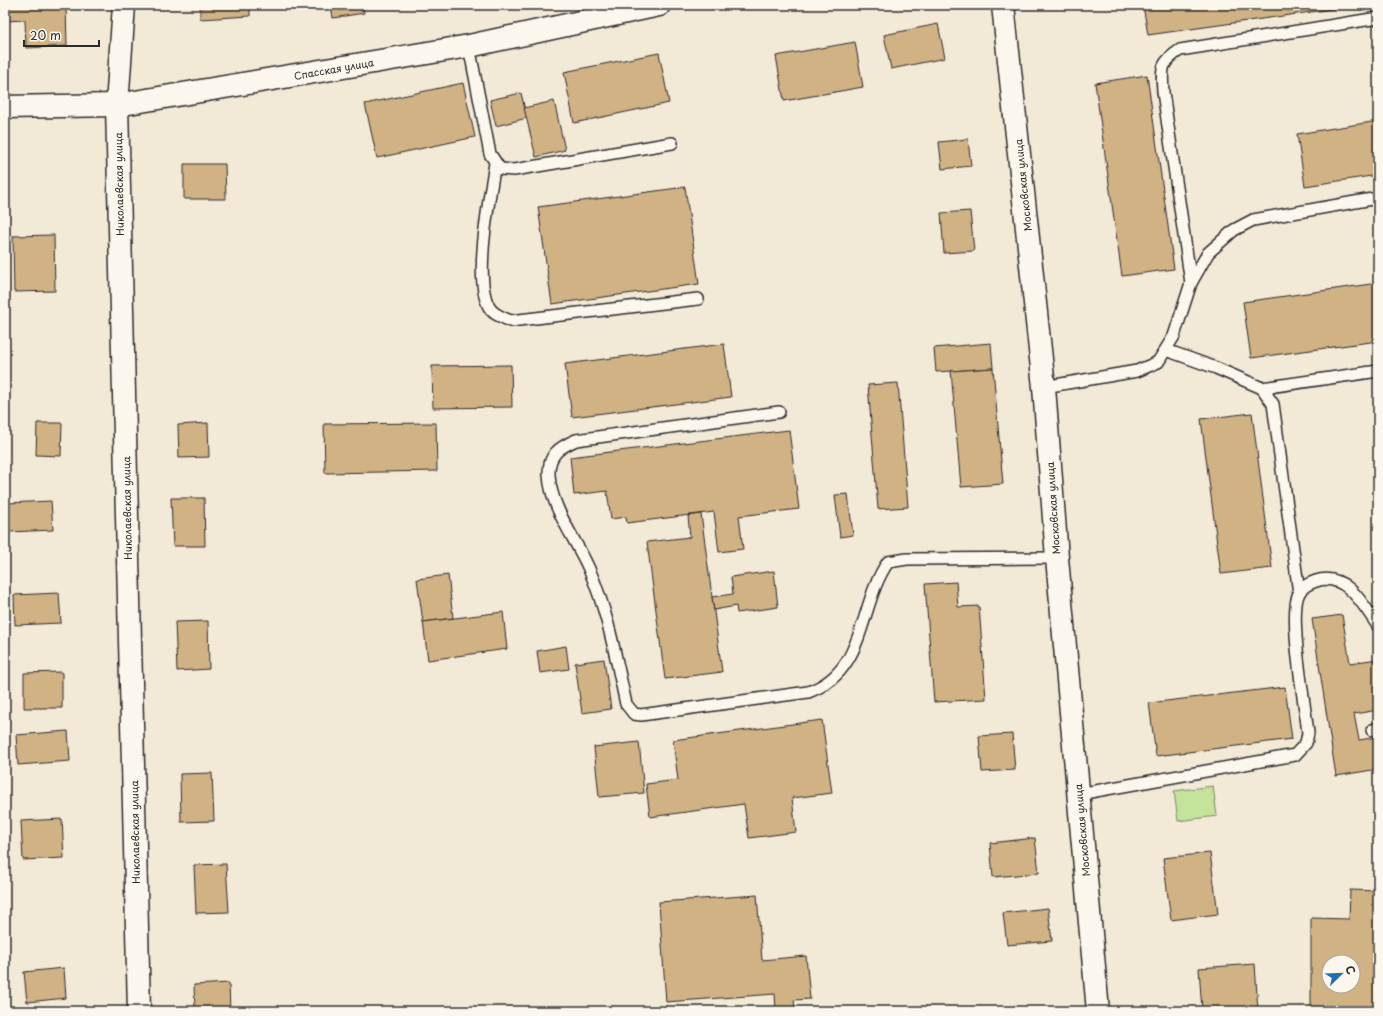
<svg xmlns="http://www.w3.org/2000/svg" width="1383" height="1016" viewBox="0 0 1383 1016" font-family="'Playpen Sans',sans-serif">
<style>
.green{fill:#c5e39b;stroke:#788763}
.building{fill:#d1b285;stroke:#2b2b2b;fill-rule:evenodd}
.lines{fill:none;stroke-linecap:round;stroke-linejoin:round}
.service-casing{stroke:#2b2b2b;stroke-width:14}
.minor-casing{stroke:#2b2b2b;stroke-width:25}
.service{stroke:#fbf7ec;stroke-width:11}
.minor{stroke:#fbf7ec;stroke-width:22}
.labels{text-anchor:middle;stroke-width:3;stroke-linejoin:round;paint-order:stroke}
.street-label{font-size:10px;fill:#2b2b2b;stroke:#fbf7ec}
</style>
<rect width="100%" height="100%" fill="#f3e9d7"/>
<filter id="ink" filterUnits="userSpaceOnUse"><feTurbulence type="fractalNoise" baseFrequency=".025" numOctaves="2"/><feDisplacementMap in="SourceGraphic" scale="8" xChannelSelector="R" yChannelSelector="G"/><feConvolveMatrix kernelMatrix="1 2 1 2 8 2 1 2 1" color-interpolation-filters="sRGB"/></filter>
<g filter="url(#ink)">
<polygon class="green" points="1213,786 1217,816 1178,821 1174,791"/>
<g class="building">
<polygon points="5,5 66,5 67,46 26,48 25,20 5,21"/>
<polygon points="200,5 250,5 250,16 200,19"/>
<polygon points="331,5 363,5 364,13 333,18"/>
<polygon points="1143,5 1361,5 1148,35"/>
<polygon points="938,24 945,58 891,69 884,35"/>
<polygon points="855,42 863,87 784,101 776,56"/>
<polygon points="659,53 669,103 574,123 564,72"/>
<polygon points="1147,75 1174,269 1122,276 1095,83"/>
<polygon points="463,83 475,137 377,158 365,104"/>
<polygon points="521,93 527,118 496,126 490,100"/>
<polygon points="554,101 565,150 536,157 524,108"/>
<polygon points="1378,121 1378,175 1305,186 1297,134"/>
<polygon points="968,139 971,166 942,169 939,142"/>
<polygon points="184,164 225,164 226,199 184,199"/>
<polygon points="685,187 699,284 552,304 538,207"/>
<polygon points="970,211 974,251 944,253 941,213"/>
<polygon points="54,235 55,291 14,292 13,236"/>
<polygon points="1378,283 1378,341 1251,358 1243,302"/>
<polygon points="991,343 993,368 936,372 934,348"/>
<polygon points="724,344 731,397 572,417 565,364"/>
<polygon points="511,365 512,407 433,408 432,366"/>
<polygon points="993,368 1003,484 961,487 951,371"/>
<polygon points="898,383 908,507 878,509 868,385"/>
<polygon points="1252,413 1272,568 1221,574 1201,419"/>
<polygon points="37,423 62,423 61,456 36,455"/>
<polygon points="208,423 209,457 179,458 178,425"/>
<polygon points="436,423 437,471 325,473 324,424"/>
<polygon points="789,430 799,509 739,516 743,549 719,552 714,512 627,523 626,517 611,519 607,491 574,495 570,457"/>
<polygon points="848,494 853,535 840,537 835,495"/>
<polygon points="171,498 204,498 205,546 173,546"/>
<polygon points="51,501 53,530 9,532 7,503"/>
<polygon points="701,514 722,672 665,679 647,542 690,537 688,516"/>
<polygon points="774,571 778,607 737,613 736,606 714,610 712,597 733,594 731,577"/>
<polygon points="448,575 453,618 423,622 417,579"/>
<polygon points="956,582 958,607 979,606 986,699 934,702 925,584"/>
<polygon points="59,593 61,623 15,625 14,595"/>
<polygon points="503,612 507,649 428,660 423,622"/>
<polygon points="1342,615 1350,663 1378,659 1378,710 1354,714 1359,740 1378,737 1378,769 1336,776 1312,619"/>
<polygon points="208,621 209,669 177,671 175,622"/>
<polygon points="566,646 569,669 540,673 537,651"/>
<polygon points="604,659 611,709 582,713 575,663"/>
<polygon points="62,672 62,708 24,708 24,673"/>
<polygon points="1285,687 1292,739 1156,756 1149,703"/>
<polygon points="822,720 832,793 792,798 796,832 749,838 744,804 650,817 646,784 678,780 673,740"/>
<polygon points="68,731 70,761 18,765 16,735"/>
<polygon points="1012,734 1015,770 982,772 979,736"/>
<polygon points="639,742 644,793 599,797 594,747"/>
<polygon points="212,773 214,821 181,822 180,774"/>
<polygon points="62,819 64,858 23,860 21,821"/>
<polygon points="1035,838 1039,873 993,877 990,843"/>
<polygon points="1210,853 1218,914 1171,920 1163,858"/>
<polygon points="226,864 229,912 196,913 194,865"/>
<path d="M1350 890 1378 891V1011H1311V918L1349 919ZM1329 962H1353V986H1329Z"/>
<polygon points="757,895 762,960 806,956 810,999 794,1000 795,1011 776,1011 775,994 666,1002 659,902"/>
<polygon points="1048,908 1052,941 1007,945 1003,913"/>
<polygon points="1255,964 1258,1011 1202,1011 1199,968"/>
<polygon points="64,968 66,998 27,1002 24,972"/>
<polygon points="229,983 230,1011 195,1011 194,985"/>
</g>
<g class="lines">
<defs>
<g id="service">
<polyline points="469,46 490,154 500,169 514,170 672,143"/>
<path d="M495 163C490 196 473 279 489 307 493 315 503 317 510 321L698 299"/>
<path d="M1191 283 1163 92C1162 69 1159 64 1180 50L1378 18"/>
<polyline points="1166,350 1216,368 1262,388 1273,404 1299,593"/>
<polyline points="1044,387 1137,371 1158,362 1174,336 1191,283 1208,253 1234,230 1253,220 1378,198"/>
<polyline points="1262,388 1378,371"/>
<path d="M779 412 576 440C560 447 548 454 549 475 551 509 576 539 589 569 608 612 616 659 626 704L634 714 641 715 808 692C867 672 858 605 888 562L907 559 1057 558"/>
<polyline points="1372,730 1378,729"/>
<path d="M1079 794 1295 755 1306 743 1308 733C1305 705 1288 614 1299 593 1302 587 1310 583 1316 581 1346 571 1364 606 1378 626"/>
</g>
<g id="minor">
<polyline points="124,5 117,105 139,1011"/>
<polyline points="1003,5 1044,387 1057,558 1098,1011"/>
<polyline points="5,107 117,105 469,46 659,5"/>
</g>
</defs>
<use href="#service" class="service-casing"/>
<use href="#minor" class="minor-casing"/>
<use href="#service" class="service"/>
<use href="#minor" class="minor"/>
</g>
</g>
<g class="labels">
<g class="street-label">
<text transform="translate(334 69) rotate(-10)" y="4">Спасская улица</text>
<text transform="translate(119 184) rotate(-91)" y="4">Николаевская улица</text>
<text transform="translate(1023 185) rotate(-96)" y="4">Московская улица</text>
<text transform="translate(127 508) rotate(-91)" y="4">Николаевская улица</text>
<text transform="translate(1053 508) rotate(-94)" y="4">Московская улица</text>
<text transform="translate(1082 830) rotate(-95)" y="4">Московская улица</text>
<text transform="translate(135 832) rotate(-91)" y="4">Николаевская улица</text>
</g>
</g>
<rect width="1383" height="1016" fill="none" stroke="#fbf7ec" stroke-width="20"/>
<rect x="10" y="10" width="1363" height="996" fill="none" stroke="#2b2b2b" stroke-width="1.5" filter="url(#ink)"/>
<g transform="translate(1341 974) rotate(67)"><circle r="19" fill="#fbf7ec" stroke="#a8a59f"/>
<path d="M0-3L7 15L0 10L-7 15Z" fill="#1f6fb2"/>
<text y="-6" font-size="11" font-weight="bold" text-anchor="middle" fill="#2b2b2b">С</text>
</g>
<path d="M24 40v6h75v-6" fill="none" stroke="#2b2b2b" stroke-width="2"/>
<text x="30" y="40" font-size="12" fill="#2b2b2b" stroke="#fbf7ec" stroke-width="3" paint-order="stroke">20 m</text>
</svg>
